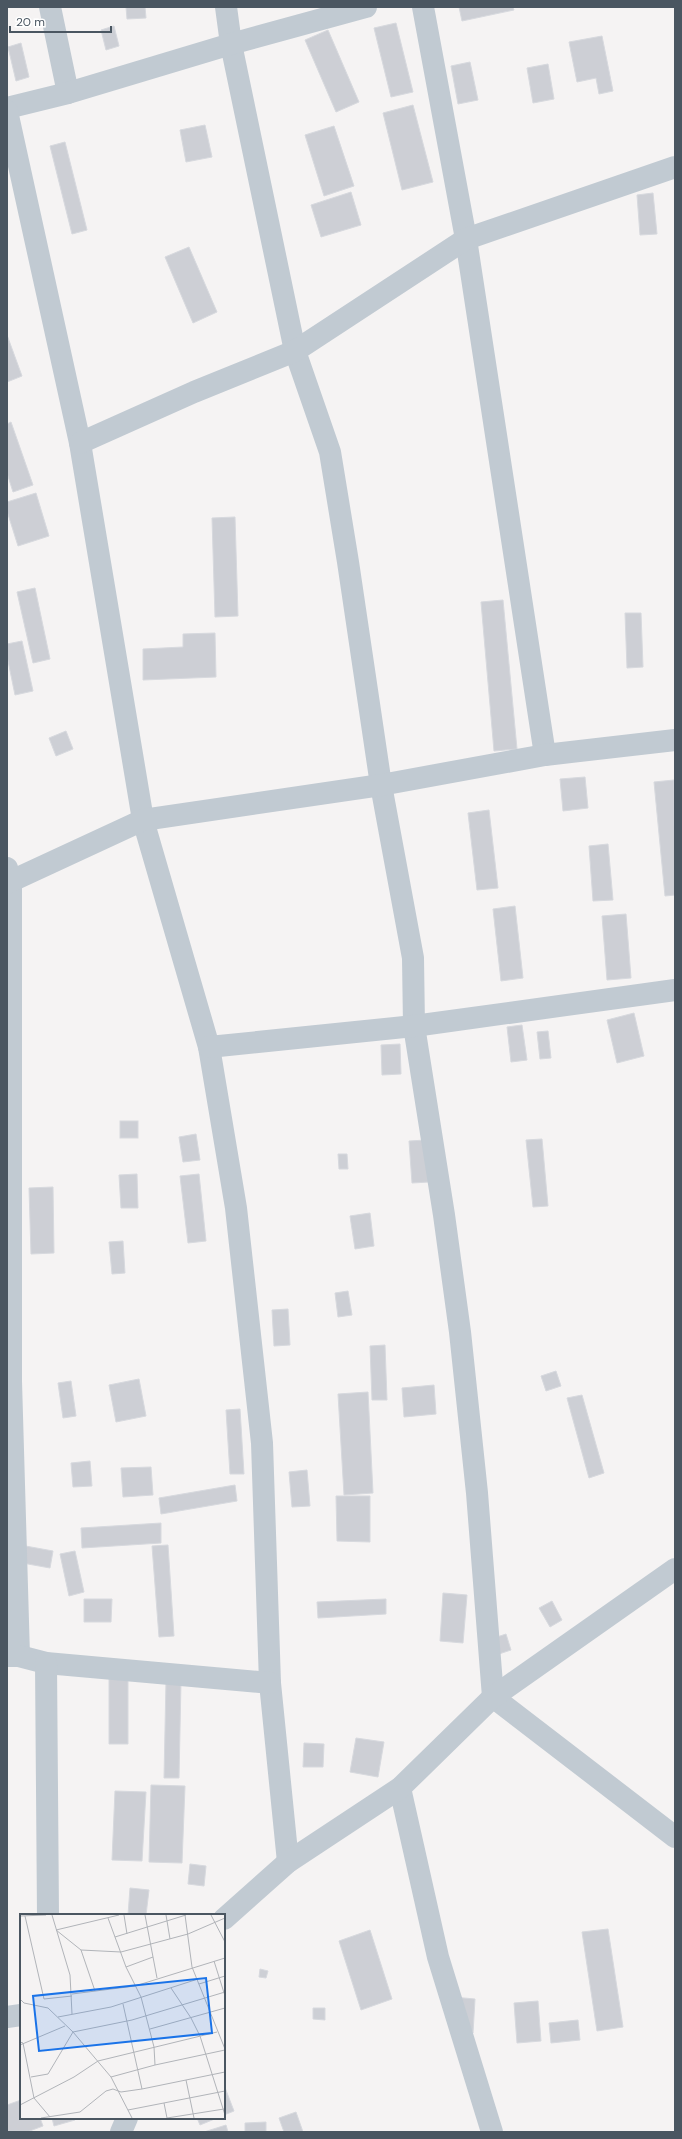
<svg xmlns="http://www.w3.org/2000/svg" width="682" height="2139" viewBox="0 0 682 2139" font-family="'DM Sans',sans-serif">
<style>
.building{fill:#cdcfd5;stroke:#d7d9de}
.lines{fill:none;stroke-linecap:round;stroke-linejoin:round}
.minor{stroke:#c1cad2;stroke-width:22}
.inset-road{fill:none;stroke:#b1b4b9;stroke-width:1}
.view{fill:#1a73e8;fill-opacity:0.15;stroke:#1a73e8;stroke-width:2}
.inset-edge{fill:none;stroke:#4a5661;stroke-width:2}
</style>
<rect width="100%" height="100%" fill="#f5f3f3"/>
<g class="building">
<polygon points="126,7 145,7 146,18 127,19"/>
<polygon points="459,7 513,7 514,10 462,21"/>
<polygon points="396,23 413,92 391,97 374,28"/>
<polygon points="114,26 119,46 106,50 101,30"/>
<polygon points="328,30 359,102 336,112 305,40"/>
<polygon points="602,36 613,91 599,94 596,78 577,82 569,42"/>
<polygon points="21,43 29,77 16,81 8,47"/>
<polygon points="470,62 478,100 458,104 451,66"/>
<polygon points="548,64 554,99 533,103 527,68"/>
<polygon points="413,105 433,182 402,190 383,113"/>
<polygon points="205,125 212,157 186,162 180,130"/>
<polygon points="334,126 354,186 324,196 305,135"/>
<polygon points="65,142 87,230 72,234 50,146"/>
<polygon points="351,192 361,225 321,237 311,205"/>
<polygon points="653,193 657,234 640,235 637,195"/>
<polygon points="189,247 217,312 193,323 165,257"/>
<polygon points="7,335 22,376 7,382"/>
<polygon points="11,422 33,485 13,492 7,473 7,424"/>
<polygon points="36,493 49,536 18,546 7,511 7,502"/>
<polygon points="235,517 238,616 215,617 212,518"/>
<polygon points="35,588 50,659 33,663 17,592"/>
<polygon points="503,600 517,749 494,751 481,602"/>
<polygon points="625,613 641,613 643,667 627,668"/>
<polygon points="215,633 216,677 143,680 143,649 183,647 183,634"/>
<polygon points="22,641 33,691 15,695 7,656 7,644"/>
<polygon points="66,731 73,749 56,756 49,738"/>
<polygon points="585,777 588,808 563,811 560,779"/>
<polygon points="674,780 675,895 665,896 654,782"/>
<polygon points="489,810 498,888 477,890 468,813"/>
<polygon points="608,844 613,900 593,901 589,846"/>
<polygon points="515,906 523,978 501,981 493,909"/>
<polygon points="626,914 631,978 607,980 602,916"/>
<polygon points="634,1013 644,1056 617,1063 607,1020"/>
<polygon points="522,1025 527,1060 511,1062 507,1027"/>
<polygon points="548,1031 551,1058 540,1059 537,1032"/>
<polygon points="400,1044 401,1074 382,1075 381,1045"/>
<rect x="120" y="1121" width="18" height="17"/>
<polygon points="196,1134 200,1160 183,1162 179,1137"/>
<polygon points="542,1139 548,1206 533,1207 526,1140"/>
<polygon points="426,1140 429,1182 412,1183 409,1141"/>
<polygon points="338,1154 347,1154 348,1169 339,1169"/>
<polygon points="137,1174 138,1208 121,1208 119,1175"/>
<polygon points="199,1174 206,1241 188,1243 180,1176"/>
<polygon points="53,1187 54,1253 31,1254 29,1188"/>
<polygon points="370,1213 374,1246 355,1249 350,1216"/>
<polygon points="123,1241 125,1273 112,1274 109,1242"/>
<polygon points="348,1291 352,1315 338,1317 335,1293"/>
<polygon points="288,1309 290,1345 274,1346 272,1310"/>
<polygon points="385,1345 387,1400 372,1400 370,1346"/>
<polygon points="556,1371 561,1386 546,1391 541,1376"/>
<polygon points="139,1379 146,1416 116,1422 109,1385"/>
<polygon points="71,1381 76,1416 63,1418 58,1383"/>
<polygon points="434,1385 436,1414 404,1417 402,1388"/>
<polygon points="368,1392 373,1493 344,1495 338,1394"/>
<polygon points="582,1395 604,1473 589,1478 567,1398"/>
<polygon points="240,1409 244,1474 230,1474 226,1410"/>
<polygon points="90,1461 92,1486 73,1487 71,1463"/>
<polygon points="151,1467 153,1495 123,1497 121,1468"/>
<polygon points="307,1470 310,1506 292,1507 289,1472"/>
<polygon points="235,1485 237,1501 161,1514 159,1498"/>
<polygon points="336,1496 370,1496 370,1542 337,1541"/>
<polygon points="161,1523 161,1543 82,1548 81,1528"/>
<polygon points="20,1545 53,1551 50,1568 17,1562"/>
<polygon points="168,1545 174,1636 159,1637 152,1546"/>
<polygon points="75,1551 84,1592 69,1596 60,1554"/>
<polygon points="443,1593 467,1595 463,1643 440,1641"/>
<polygon points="84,1599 112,1599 111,1622 84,1622"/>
<polygon points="386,1599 386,1614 318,1618 317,1602"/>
<polygon points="552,1601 562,1620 550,1627 539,1608"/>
<polygon points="506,1634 511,1650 499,1654 494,1638"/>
<polygon points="109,1678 128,1679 128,1744 109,1744"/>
<polygon points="166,1681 181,1681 179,1778 164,1778"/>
<polygon points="356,1738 384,1742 378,1777 350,1772"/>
<polygon points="304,1743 324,1744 323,1767 303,1767"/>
<polygon points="151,1785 185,1786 182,1863 149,1862"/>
<polygon points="115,1791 146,1792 142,1861 112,1860"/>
<polygon points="190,1864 206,1866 204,1886 188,1884"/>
<polygon points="130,1888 149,1890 146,1915 128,1915"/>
<polygon points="608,1929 623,2027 597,2031 582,1932"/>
<polygon points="370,1930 392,1999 361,2010 339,1941"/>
<polygon points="260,1969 268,1971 266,1978 259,1977"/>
<polygon points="453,1997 475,1999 473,2033"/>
<polygon points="538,2001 541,2041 517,2043 514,2003"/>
<polygon points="313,2008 325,2008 325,2020 313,2019"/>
<polygon points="578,2020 580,2040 551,2043 549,2023"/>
<polygon points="224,2085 234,2111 224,2115"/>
<polygon points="21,2100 21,2118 40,2118 43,2126 27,2132 7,2132 7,2105"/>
<polygon points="296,2112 303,2132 284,2132 279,2118"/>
<polygon points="52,2118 75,2118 75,2120 54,2126"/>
<polygon points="197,2118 217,2118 200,2125"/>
<polygon points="266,2122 266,2132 245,2132 245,2123"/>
<polygon points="226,2125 228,2132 204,2132"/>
</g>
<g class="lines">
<g class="minor">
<polyline points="50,7 68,93"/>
<polyline points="226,7 231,44 295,351 330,452 348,562 381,785 413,958 414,1026 444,1215 460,1332 477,1493 493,1697 675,1837"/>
<polyline points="423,7 466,239 545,755"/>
<polyline points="7,108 68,93 231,44 366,7"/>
<polyline points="7,111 80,443 143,820 209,1047 236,1208 262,1443 270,1683 288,1862"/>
<polyline points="80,443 194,392 295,351 466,239 675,167"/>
<polyline points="7,868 11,882 11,1381 19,1656"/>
<polyline points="7,883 143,820 381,785 545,755 675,740"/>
<polyline points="209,1047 414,1026 675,990"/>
<polyline points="7,1656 19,1656 46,1663 270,1683"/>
<polyline points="46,1663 48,1915"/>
<polyline points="400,1788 438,1957 492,2132"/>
<polyline points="224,1919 288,1862 400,1788 493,1697 675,1569"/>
<polyline points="7,2017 21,2015"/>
<polyline points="121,2132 127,2118"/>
</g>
</g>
<g transform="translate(20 1914)">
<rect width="205" height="205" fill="#f5f3f3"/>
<path class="inset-road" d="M32 1 50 61 52 100M104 1 107 20M125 1 137 64M146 1 150 25M165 1 172 53 205 135M191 1 205 28M0 2 26 1M5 2 24 85 52 82M88 4 106 53 121 83 134 133 135 151 91 163M95 23 166 1M61 36 101 38 168 20 205 4M194 47 205 82M106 53 133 43M179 70 205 62M151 74 171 104 180 122 205 201M75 77 61 36 36 16 99 1M52 80 115 72 205 44M0 85 4 89 28 94 53 118 91 163 112 204M103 90 122 175M38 103 91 93 178 65M130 115 205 94M0 128 3 129 14 184 30 203M0 131 45 112M135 151 205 136M11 163 28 160 53 118 112 106 205 78M166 166 174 204M144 189 147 204M0 191 54 163 78 147 197 118M108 196 205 177M21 204 60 198 86 177 93 175 101 178 122 175 205 158M147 204 204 195"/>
<path class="view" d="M186 64 192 119 19 137 13 82Z"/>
<rect width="205" height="205" class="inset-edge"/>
</g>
<rect width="682" height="2139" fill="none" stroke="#4a5661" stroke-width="16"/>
<path d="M10 26v6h101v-6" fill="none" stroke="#4a5661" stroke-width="2"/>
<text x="16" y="26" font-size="12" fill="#4a5661" stroke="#ffffff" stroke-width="3" paint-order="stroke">20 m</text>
</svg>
